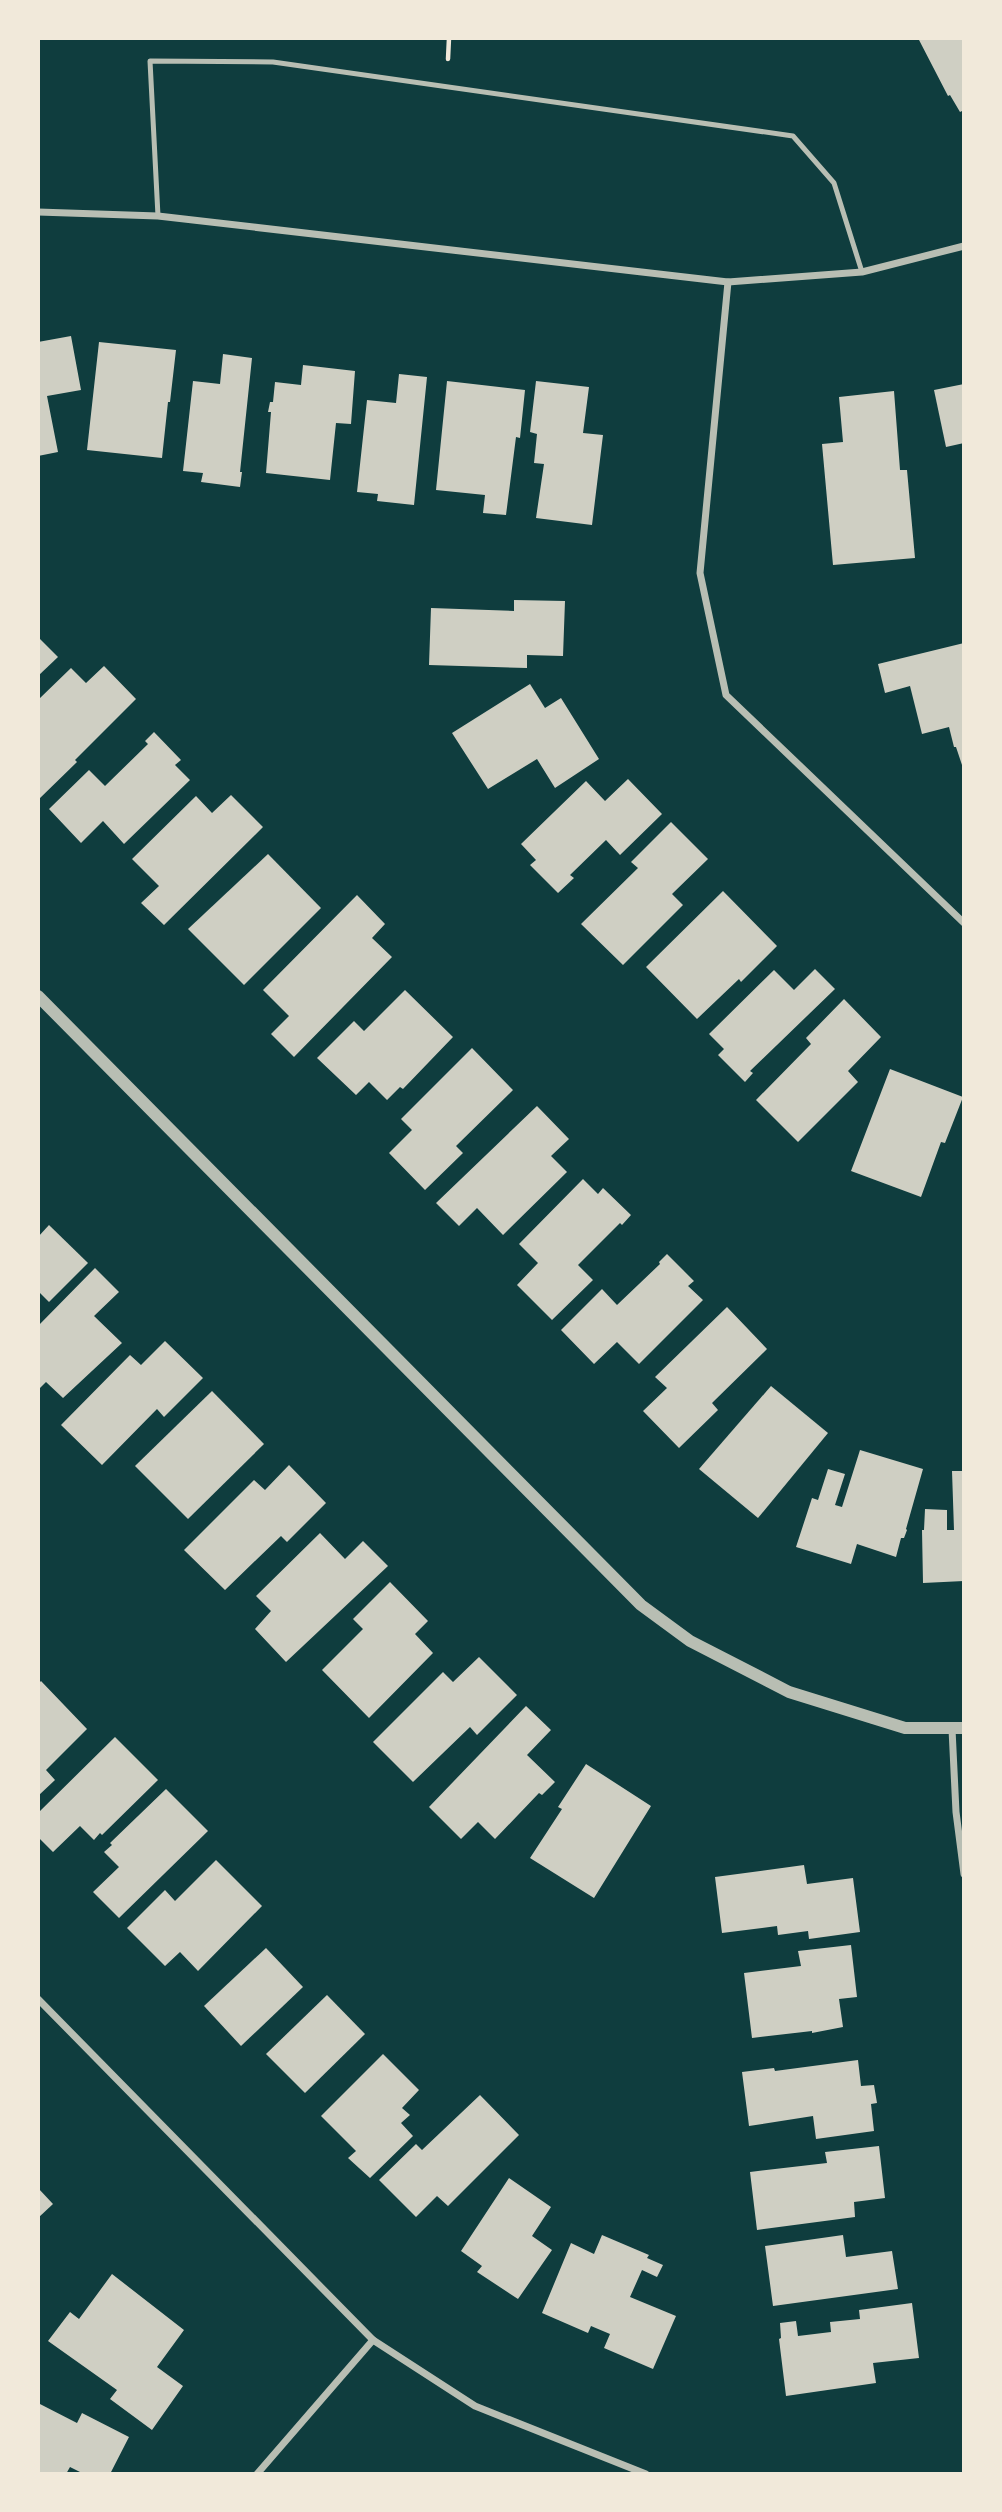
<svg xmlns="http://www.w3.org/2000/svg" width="1002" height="2512" viewBox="0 0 1002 2512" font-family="Montserrat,sans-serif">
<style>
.building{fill:#cfcfc3}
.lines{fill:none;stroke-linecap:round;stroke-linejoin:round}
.path{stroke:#f1e9da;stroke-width:4.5}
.service{stroke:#b8beb3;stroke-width:5}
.minor{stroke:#b8beb3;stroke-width:7}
.tertiary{stroke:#b8beb3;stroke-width:12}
</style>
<rect width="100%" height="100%" fill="#0f3d3e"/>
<g class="building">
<polygon points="918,38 964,38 964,110 960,112 950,95 948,96"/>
<polygon points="71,336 81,390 47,396 58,452 38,456 38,342"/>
<polygon points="99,342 176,350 170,402 168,402 162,458 87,450"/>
<polygon points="223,354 252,358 240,472 242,472 240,487 201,482 203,473 183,471 193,381 220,384"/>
<polygon points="303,365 355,371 351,424 336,423 330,480 266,473 271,412 268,412 270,402 273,402 275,382 301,385"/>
<polygon points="399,374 427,377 414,505 377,501 378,494 357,492 367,400 396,403"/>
<polygon points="447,381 525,390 520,438 516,437 506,515 483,513 485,495 436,490"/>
<polygon points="536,381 589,387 583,433 603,435 592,525 536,518 544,464 534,463 537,434 530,432"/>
<polygon points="964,384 964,443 946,447 934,390"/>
<polygon points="894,391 900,470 907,470 915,558 833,565 822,444 843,442 839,397"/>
<polygon points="514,600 565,601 563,656 527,655 527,668 429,665 431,608 514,611"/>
<polygon points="38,637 58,657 38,676"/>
<polygon points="964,643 964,768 963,768 956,747 954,747 949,727 922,734 910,686 885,693 878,664"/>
<polygon points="104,666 136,699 75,760 77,762 38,800 38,700 71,668 86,683"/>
<polygon points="530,684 545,708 561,698 599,759 555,788 537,759 488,789 452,733"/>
<polygon points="154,732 181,760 175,765 190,780 124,844 103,821 81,843 49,809 89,770 105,786 148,744 145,741"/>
<polygon points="628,779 662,814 620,855 606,840 570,875 574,878 558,893 530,865 536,860 521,844 586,781 605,801"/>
<polygon points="231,795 263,827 164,925 141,903 159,886 132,859 196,796 212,813"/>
<polygon points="671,822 708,859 672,894 683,905 623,965 581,924 638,868 631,862"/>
<polygon points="268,854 321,908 244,985 188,929"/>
<polygon points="723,891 777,946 741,982 739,979 697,1019 646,967"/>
<polygon points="357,895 385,924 372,938 392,957 294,1057 271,1034 289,1016 263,990"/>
<polygon points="815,969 835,989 750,1071 753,1073 745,1082 718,1055 724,1049 709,1034 774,970 794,990"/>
<polygon points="405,990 453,1037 403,1089 400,1087 387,1100 369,1082 356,1095 317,1058 354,1021 364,1031"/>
<polygon points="844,999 881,1037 848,1071 858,1082 798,1142 756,1100 811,1044 806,1038"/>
<polygon points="472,1048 513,1090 456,1146 463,1153 425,1190 389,1153 412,1130 401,1119"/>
<polygon points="890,1069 963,1097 945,1143 941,1142 921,1197 851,1171"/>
<polygon points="537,1106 569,1139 551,1156 567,1172 503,1235 477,1208 459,1226 436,1203"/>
<polygon points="583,1179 598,1194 603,1188 631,1215 622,1225 620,1223 578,1265 593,1280 552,1320 517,1285 538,1263 519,1244"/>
<polygon points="49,1225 88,1263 49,1302 38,1291 38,1237"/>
<polygon points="667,1254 694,1281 688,1286 703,1300 639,1364 617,1342 594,1364 561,1330 602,1289 617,1305 660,1264 659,1262"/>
<polygon points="95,1268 119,1292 94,1316 122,1343 63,1398 46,1382 38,1390 38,1326"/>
<polygon points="727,1307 767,1349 712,1403 718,1410 679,1448 643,1411 667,1388 655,1377"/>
<polygon points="165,1341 203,1378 164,1417 157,1409 102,1465 61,1425 130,1355 141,1365"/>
<polygon points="771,1386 828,1433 758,1518 699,1469"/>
<polygon points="212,1391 264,1444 188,1519 135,1466"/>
<polygon points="860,1450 923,1469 906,1529 907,1530 904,1538 901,1538 896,1557 857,1544 851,1564 796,1547 812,1498 818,1500 828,1469 845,1474 835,1505 842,1507"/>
<polygon points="289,1465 326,1503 287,1542 281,1536 225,1590 184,1550 254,1480 265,1490"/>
<polygon points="952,1471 964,1471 964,1581 923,1583 922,1530 924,1530 925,1509 947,1510 947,1530 954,1530"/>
<polygon points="320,1533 345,1559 363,1541 388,1566 286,1662 255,1629 271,1611 256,1596"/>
<polygon points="390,1582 428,1621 415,1634 433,1653 369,1718 322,1670 363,1629 353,1619"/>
<polygon points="479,1657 517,1695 477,1735 470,1727 413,1782 373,1742 443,1672 453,1682"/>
<polygon points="41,1681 87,1729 46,1770 55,1780 38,1796 38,1684"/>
<polygon points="526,1706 551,1730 527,1755 555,1782 542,1795 539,1793 495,1839 478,1822 461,1839 429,1807"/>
<polygon points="115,1737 158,1780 102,1835 100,1833 94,1840 80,1826 53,1852 38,1837 38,1813"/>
<polygon points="586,1764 651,1806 594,1898 530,1858 562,1809 558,1807"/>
<polygon points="166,1789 208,1831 119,1918 93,1892 119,1867 104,1852 112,1845 110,1843"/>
<polygon points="216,1860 262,1906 198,1971 180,1952 165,1966 127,1928 165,1890 175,1901"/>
<polygon points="804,1865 807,1884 853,1878 860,1932 809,1939 808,1931 778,1935 777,1926 722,1933 715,1877"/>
<polygon points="851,1945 857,1997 839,1999 843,2027 812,2033 812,2031 752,2038 744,1973 801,1966 798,1951"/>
<polygon points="266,1948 303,1987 241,2046 204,2006"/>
<polygon points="327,1995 365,2034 305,2093 266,2054"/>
<polygon points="383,2054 419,2090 402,2108 410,2115 401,2123 413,2136 370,2178 348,2158 356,2151 321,2116"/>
<polygon points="858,2060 861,2086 874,2085 877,2103 871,2104 874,2131 816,2139 813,2116 749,2126 742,2072 774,2068 775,2071"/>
<polygon points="480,2095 519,2135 448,2206 437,2196 416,2217 379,2180 416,2144 422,2150"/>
<polygon points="879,2146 885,2198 854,2202 855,2217 757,2230 750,2172 827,2163 825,2152"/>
<polygon points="509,2178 551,2207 532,2236 552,2250 518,2299 477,2272 482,2266 461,2251"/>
<polygon points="38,2188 53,2204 38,2218"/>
<polygon points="602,2235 649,2255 647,2258 663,2265 657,2277 642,2270 630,2297 676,2316 653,2369 604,2348 610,2334 591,2326 588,2333 542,2313 571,2243 594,2254"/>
<polygon points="843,2235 846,2257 892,2251 898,2289 773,2306 765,2246"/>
<polygon points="112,2274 184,2330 157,2367 183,2386 152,2430 110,2399 117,2390 48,2341 70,2312 79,2319"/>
<polygon points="912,2303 919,2358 873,2363 876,2383 786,2396 779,2339 781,2338 780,2323 796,2321 798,2336 831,2332 830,2322 860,2319 859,2310"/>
<polygon points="38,2403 77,2423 82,2413 129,2437 110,2474 84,2474 70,2467 66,2474 38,2474"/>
</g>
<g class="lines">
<polyline class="path" points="448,59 449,38"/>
<polyline class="service" points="158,216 150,61 273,62 793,136 834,183 862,272"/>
<g class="minor">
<polyline points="38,212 158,216 728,282 862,272 964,246"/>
<polyline points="728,282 700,573 726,695 964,923"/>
<polyline points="952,1729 956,1812 964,1874"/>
<polyline points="38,1999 373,2340 475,2406 646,2474"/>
<polyline points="257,2474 373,2340"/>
</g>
<polyline class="tertiary" points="38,996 641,1605 690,1641 789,1692 905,1728 964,1728"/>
</g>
<rect width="1002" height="2512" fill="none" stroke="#f1e9da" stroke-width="80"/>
</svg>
